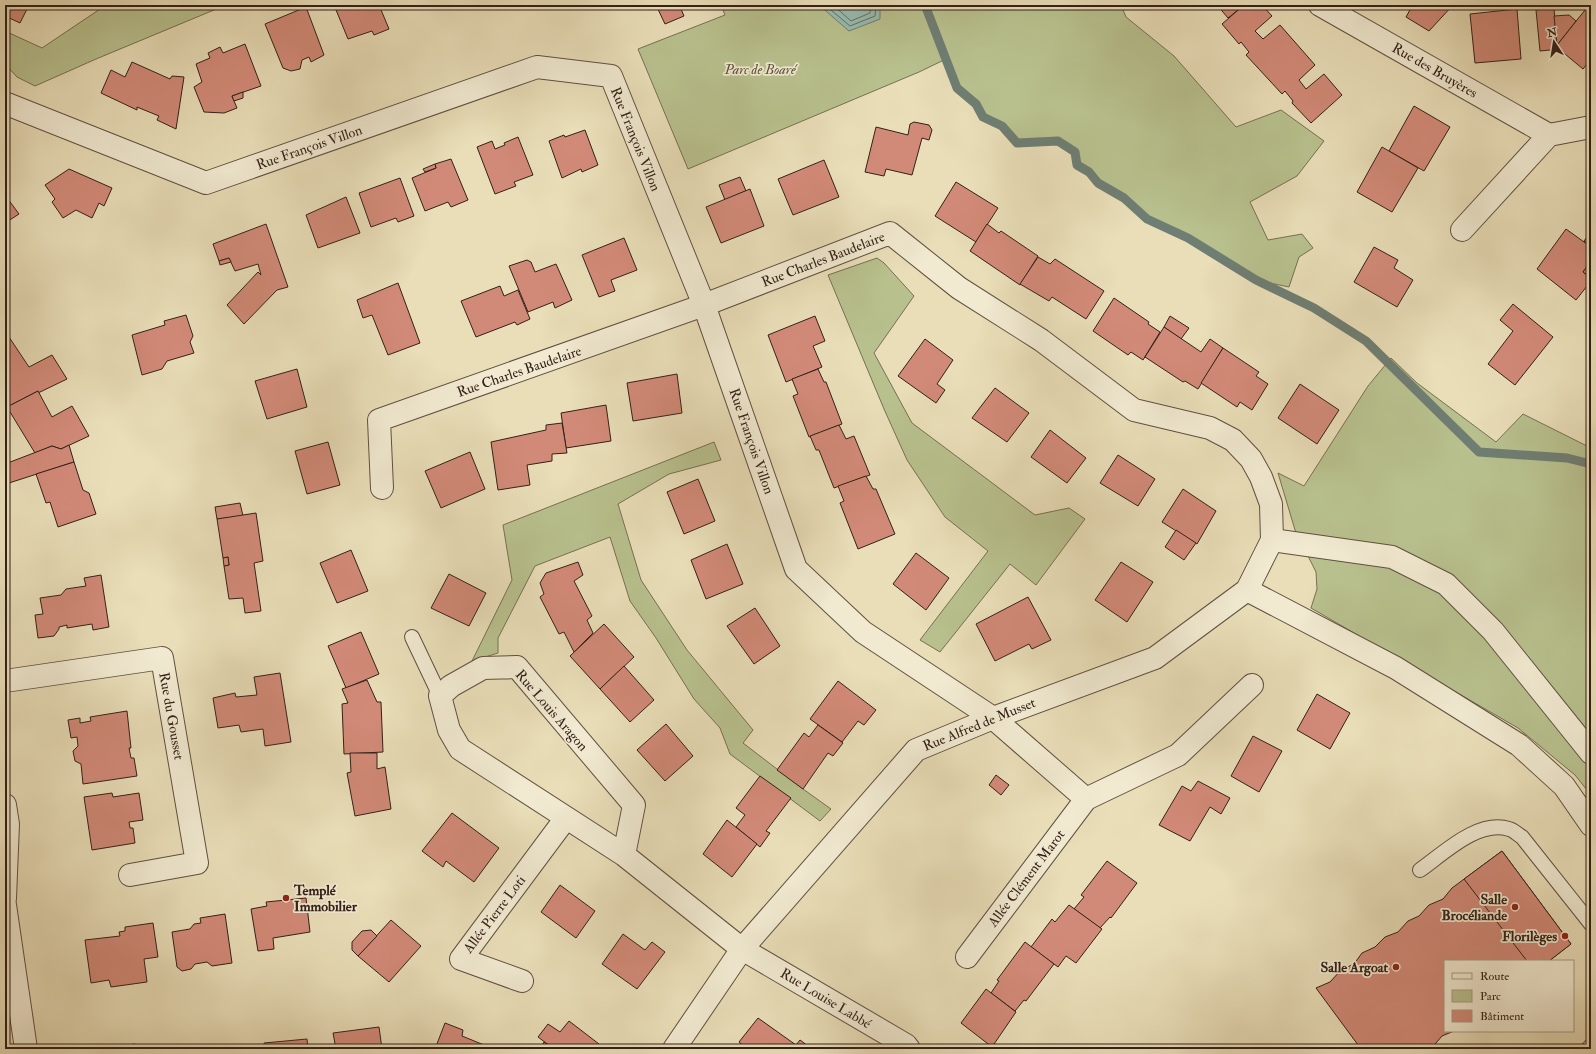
<svg xmlns="http://www.w3.org/2000/svg" width="1596" height="1054" viewBox="0 0 1596 1054" font-family="'IM FELL Double Pica',serif">
<style>
.green{fill:#b8c18e;stroke:#767053}
.water{fill:#97bcb0;stroke:#6f7e73}
.lines{fill:none;stroke-linecap:round;stroke-linejoin:round}
.shore{stroke:#656e64;stroke-width:1}
.stream{stroke:#6f7e73;stroke-width:9}
.building{fill:#d28a78;stroke:#332018}
.service-casing{stroke:#605040;stroke-width:16}
.minor-casing{stroke:#605040;stroke-width:24}
.service{stroke:#f1ead1;stroke-width:14}
.minor{stroke:#f1ead1;stroke-width:22}
.poi-dot{fill:#8f2418;stroke:#f1ead1;stroke-width:1.5}
.labels{text-anchor:middle;stroke-width:3.5;stroke-linejoin:round;paint-order:stroke}
.park-label{font-size:14px;font-style:italic;fill:#5b503b;stroke:#f1ead1}
.street-label{font-size:14px;fill:#332018;stroke:#f1ead1}
.poi-label{font-size:14px;font-weight:bold;fill:#332018;stroke:#f1ead1;text-anchor:end}
</style>
<rect width="100%" height="100%" fill="#e9deb8"/>
<filter id="stains"><feTurbulence type="fractalNoise" baseFrequency=".005" numOctaves="4"/><feColorMatrix values="0 0 0 0 .2 0 0 0 0 .09 0 0 0 0 .02 0 0 0 .5 -.17"/></filter>
<radialGradient id="worn" r=".72"><stop offset=".6" stop-color="#630" stop-opacity="0"/><stop offset="1" stop-color="#630" stop-opacity=".3"/></radialGradient>
<g class="green">
<polygon points="106,5 226,5 96,59 35,86 17,77 5,64 5,31 42,48"/>
<polygon points="721,5 1121,5 1126,17 1174,56 1236,127 1281,110 1324,141 1297,176 1250,202 1268,240 1302,234 1313,248 1299,257 1289,287 1256,280 1188,238 1147,219 1124,198 1098,183 1089,172 1077,165 1075,152 1058,141 1017,143 1002,126 983,117 976,104 957,88 946,59 919,72 688,169 638,49 725,15"/>
<polygon points="877,258 884,263 914,296 874,353 912,423 1035,515 1069,508 1085,519 1036,585 1010,564 940,652 920,640 988,551 945,517 907,460 884,409 828,275"/>
<polygon points="1391,358 1417,383 1496,442 1523,414 1591,448 1591,795 1575,775 1518,728 1311,608 1317,589 1316,572 1295,530 1278,473 1304,486 1368,386"/>
<polygon points="714,442 721,460 669,474 618,504 641,580 687,650 753,730 743,743 803,789 831,809 820,821 730,754 720,728 694,699 656,638 630,601 610,537 535,566 498,638 498,653 472,661 512,580 503,525"/>
</g>
<polygon class="water" points="819,5 880,5 880,19 849,31"/>
<g class="lines">
<g class="shore">
<polyline points="825,5 850,26 875,16 876,5"/>
<polyline points="833,5 851,21 870,13 871,5"/>
</g>
<polyline class="stream" points="925,5 957,88 976,104 983,117 1002,126 1017,143 1058,141 1075,152 1077,165 1089,172 1098,183 1124,198 1147,219 1188,238 1256,280 1314,308 1366,341 1479,452 1567,458 1591,464"/>
</g>
<g class="building">
<polygon points="6,5 29,5 20,23 5,16"/>
<polygon points="334,5 379,5 389,29 374,35 372,31 348,39"/>
<polygon points="656,5 683,5 681,9 684,16 665,24"/>
<polygon points="1217,5 1244,5 1228,18"/>
<polygon points="1244,5 1262,5 1272,16 1255,31 1263,39 1280,25 1315,65 1299,80 1306,89 1324,74 1342,95 1311,123 1292,103 1293,101 1285,91 1282,94 1246,55 1249,52 1241,42 1239,44 1222,24"/>
<polygon points="1407,5 1453,5 1429,31 1406,17 1411,8"/>
<polygon points="1589,5 1591,5 1591,59 1583,69 1559,49 1540,51 1536,10 1554,8 1557,45"/>
<polygon points="306,7 324,55 311,62 309,57 302,60 300,69 291,71 283,68 265,24"/>
<polygon points="1517,9 1521,59 1475,63 1470,14"/>
<polygon points="1569,15 1576,21 1557,45 1554,16"/>
<polygon points="245,44 261,86 232,96 237,108 224,113 204,112 194,87 202,82 196,64 210,58 208,53 220,47 223,53"/>
<polygon points="132,62 170,79 172,76 184,77 176,129 157,120 159,116 137,107 137,110 101,93 111,70 125,77"/>
<polygon points="243,92 243,98 234,101 232,96"/>
<polygon points="1414,106 1450,127 1424,171 1389,151"/>
<polygon points="914,122 929,125 932,130 929,140 922,138 912,175 886,169 884,176 865,172 876,127 908,135 910,124"/>
<polygon points="585,130 598,165 582,172 581,169 562,178 549,141 564,135 565,137"/>
<polygon points="518,137 533,175 514,182 516,186 495,194 477,147 492,141 495,149 505,145 504,143"/>
<polygon points="1382,147 1418,168 1392,212 1357,192"/>
<polygon points="451,159 468,200 451,207 448,202 425,211 412,178 436,168 435,164"/>
<polygon points="824,160 839,197 793,215 778,179"/>
<polygon points="435,164 436,168 425,172 423,169"/>
<polygon points="69,169 112,188 104,206 99,203 92,218 76,210 63,218 52,202 55,199 45,185"/>
<polygon points="740,177 746,191 725,200 719,185"/>
<polygon points="400,178 414,216 398,222 396,218 371,227 359,193"/>
<polygon points="956,182 998,208 976,242 935,216"/>
<polygon points="750,189 764,226 721,243 706,207"/>
<polygon points="5,195 19,214 5,223"/>
<polygon points="346,197 360,233 318,248 306,215"/>
<polygon points="266,224 288,287 277,290 244,324 227,305 258,272 261,275 258,264 235,271 229,258 219,261 213,244"/>
<polygon points="987,224 999,233 1001,231 1038,256 1020,285 970,251"/>
<polygon points="1566,229 1591,247 1591,261 1583,272 1591,278 1591,281 1576,300 1537,269"/>
<polygon points="1591,232 1591,247 1584,241"/>
<polygon points="624,238 637,270 611,280 615,291 599,297 582,255"/>
<polygon points="1374,247 1398,260 1394,268 1413,280 1397,307 1354,282"/>
<polygon points="1038,257 1050,264 1055,259 1104,291 1086,319 1052,297 1049,301 1020,284"/>
<polygon points="229,258 231,262 220,265 219,261"/>
<polygon points="527,260 531,262 535,272 556,264 572,300 555,308 553,302 528,312 509,266"/>
<polygon points="1591,261 1591,278 1583,272"/>
<polygon points="398,283 420,343 388,355 372,315 363,318 357,300"/>
<polygon points="500,286 504,296 518,290 530,319 517,325 515,322 476,337 461,301"/>
<polygon points="1114,298 1149,322 1148,324 1160,332 1143,360 1131,352 1128,355 1093,331"/>
<polygon points="1513,304 1553,337 1515,385 1488,364 1513,331 1500,320"/>
<polygon points="186,315 193,336 190,342 194,353 167,361 162,369 142,375 132,335 165,325 164,321"/>
<polygon points="815,316 825,341 813,346 822,367 786,382 768,335"/>
<polygon points="1170,316 1189,328 1181,339 1164,327"/>
<polygon points="1164,327 1201,352 1210,339 1223,348 1198,389 1185,381 1183,382 1145,357"/>
<polygon points="5,331 29,367 52,355 67,379 38,393 38,391 7,407 5,403"/>
<polygon points="925,339 953,360 937,384 945,390 936,403 898,376"/>
<polygon points="1223,348 1259,372 1256,376 1268,384 1252,410 1240,402 1237,407 1201,383"/>
<polygon points="297,369 307,407 267,419 255,381"/>
<polygon points="818,369 824,382 826,382 842,424 809,437 793,396 798,394 792,379"/>
<polygon points="677,374 682,413 633,421 627,383"/>
<polygon points="1300,384 1339,410 1317,444 1278,418"/>
<polygon points="995,388 1029,413 1007,442 972,418"/>
<polygon points="38,391 52,417 72,406 89,436 61,449 52,446 35,453 7,407"/>
<polygon points="606,405 611,441 566,448 561,413"/>
<polygon points="562,423 567,453 552,454 552,461 527,465 530,485 498,490 491,442 546,430 546,425"/>
<polygon points="839,425 846,439 854,436 870,475 834,488 819,450 816,450 810,436"/>
<polygon points="1050,430 1086,458 1067,483 1031,457"/>
<polygon points="328,442 340,485 307,494 295,451"/>
<polygon points="69,445 74,462 9,483 5,473 5,464 52,446 61,449"/>
<polygon points="470,452 485,489 441,508 425,471"/>
<polygon points="1118,455 1155,479 1138,506 1100,483"/>
<polygon points="74,462 83,490 89,493 96,514 58,527 50,502 46,503 36,474"/>
<polygon points="866,476 873,489 876,489 895,534 858,549 840,503 844,501 838,486"/>
<polygon points="698,479 715,521 684,534 667,492"/>
<polygon points="1183,489 1216,511 1197,544 1162,522"/>
<polygon points="240,503 243,516 217,519 215,507"/>
<polygon points="256,513 263,561 254,563 261,611 245,613 243,598 229,599 224,566 229,565 228,557 223,558 217,519"/>
<polygon points="1176,530 1196,543 1184,560 1165,547"/>
<polygon points="727,544 743,584 706,599 691,560"/>
<polygon points="351,550 368,591 337,603 320,563"/>
<polygon points="916,553 949,578 926,610 893,584"/>
<polygon points="228,557 229,565 224,566 223,558"/>
<polygon points="578,562 583,575 574,581 592,616 587,620 593,633 574,652 564,632 559,634 540,597 544,594 540,583 546,573"/>
<polygon points="1121,562 1153,582 1127,622 1095,600"/>
<polygon points="449,574 486,593 469,626 431,608"/>
<polygon points="101,575 109,627 93,630 92,624 67,628 67,625 59,627 59,629 54,636 38,638 35,615 43,614 40,598 61,595 66,589 86,586 84,578"/>
<polygon points="1028,597 1051,640 1032,649 1029,644 995,661 976,624"/>
<polygon points="755,608 780,646 754,664 727,626"/>
<polygon points="604,624 634,657 600,689 570,656"/>
<polygon points="361,632 379,674 346,688 328,646"/>
<polygon points="624,666 654,700 630,722 600,689"/>
<polygon points="280,673 291,742 265,746 263,729 241,732 239,725 218,728 213,698 235,693 236,697 257,695 254,677"/>
<polygon points="367,680 377,702 381,702 383,752 344,754 342,704 348,703 342,689"/>
<polygon points="838,681 876,710 864,725 858,721 842,742 810,719"/>
<polygon points="1317,694 1350,713 1330,749 1297,730"/>
<polygon points="127,711 131,748 129,748 131,758 134,758 137,776 83,784 81,764 75,761 73,751 78,746 77,737 71,738 68,720 80,718 80,723 91,721 90,717"/>
<polygon points="666,724 693,756 665,781 637,750"/>
<polygon points="818,725 843,743 833,756 828,753 803,789 777,770 804,733 809,737"/>
<polygon points="1253,736 1282,751 1259,792 1231,776"/>
<polygon points="350,753 377,753 377,769 385,767 391,809 355,816 347,773 351,772"/>
<polygon points="996,775 1009,785 1001,795 989,785"/>
<polygon points="760,776 791,798 766,831 770,833 760,847 736,827 745,815 736,808"/>
<polygon points="1198,781 1230,798 1221,814 1210,807 1190,841 1159,825 1182,786 1191,791"/>
<polygon points="112,793 113,797 139,793 143,820 129,822 130,828 133,828 135,843 92,850 84,797"/>
<polygon points="452,813 499,848 474,882 446,861 443,867 422,851"/>
<polygon points="727,820 757,844 732,877 703,854"/>
<polygon points="1502,851 1571,944 1549,961 1445,961 1445,1031 1454,1031 1442,1036 1431,1049 1361,1049 1316,988 1330,982 1341,970 1354,964 1362,953 1375,947 1385,937 1398,932 1408,921 1419,916 1429,905 1443,899 1452,888"/>
<polygon points="1502,851 1571,944 1549,961 1527,961 1464,879"/>
<polygon points="1107,861 1137,883 1111,918 1110,917 1100,928 1074,909 1084,897 1081,895"/>
<polygon points="560,885 595,911 576,938 541,912"/>
<polygon points="306,898 310,932 273,938 274,949 258,951 251,909 267,906 266,902"/>
<polygon points="1069,905 1102,929 1076,963 1066,956 1058,967 1031,947 1052,919 1055,922"/>
<polygon points="225,914 232,963 212,966 207,962 195,964 191,969 182,971 177,967 172,932 190,929 194,924 201,923 200,918"/>
<polygon points="391,920 421,946 389,982 358,956"/>
<polygon points="153,923 158,957 144,959 147,982 111,987 109,980 91,983 85,940 120,936 119,932 125,931 125,927"/>
<polygon points="371,930 377,936 358,956 352,950 352,942 362,931"/>
<polygon points="623,934 645,950 652,942 665,952 637,989 602,964"/>
<polygon points="1025,942 1054,964 1026,1001 1024,1000 1015,1011 991,993 999,981 997,980"/>
<polygon points="986,989 1016,1012 992,1047 961,1023"/>
<polygon points="758,1018 796,1045 800,1040 812,1049 747,1049 739,1042"/>
<polygon points="569,1021 599,1044 596,1049 548,1049 550,1046 538,1037 548,1024 560,1032"/>
<polygon points="445,1023 463,1030 462,1036 484,1045 483,1049 435,1049"/>
<polygon points="379,1027 382,1049 336,1049 333,1033"/>
<polygon points="307,1039 308,1049 264,1049 264,1043"/>
<polygon points="544,1042 550,1046 548,1049 540,1049"/>
<polygon points="135,1044 135,1049 103,1049"/>
</g>
<g class="lines">
<defs>
<g id="service">
<polyline points="412,637 440,696"/>
<path d="M1420 870C1443 854 1478 819 1509 829 1514 830 1518 835 1522 837L1591 924"/>
<polyline points="1588,1049 1591,1046"/>
</g>
<g id="minor">
<polyline points="1320,5 1549,135"/>
<polyline points="7,104 206,183 537,67 611,76 704,305 796,569 863,632 993,718 1086,799 1178,755 1252,685"/>
<polyline points="1462,230 1549,135 1591,127"/>
<polyline points="382,488 379,420 704,305 890,233 959,288 1041,340 1134,410 1210,428 1233,440 1251,459 1261,477 1271,504 1272,540 1247,590 1155,658 993,718 916,750 742,949 674,1049"/>
<polyline points="1272,540 1392,557 1446,584 1493,631 1591,753"/>
<polyline points="1247,590 1396,668 1519,745 1564,786 1591,825"/>
<polyline points="5,681 162,658 197,863 130,875"/>
<polyline points="5,805 8,824 5,898"/>
<polyline points="624,855 634,805 517,667 483,668 451,686 440,696 449,730 460,749 624,855 742,949 906,1045 909,1049"/>
<polyline points="5,905 26,1049"/>
<polyline points="967,957 1086,799"/>
<polyline points="522,981 461,959 566,818"/>
</g>
</defs>
<use href="#service" class="service-casing"/>
<use href="#minor" class="minor-casing"/>
<use href="#service" class="service"/>
<use href="#minor" class="minor"/>
</g>
<g class="poi-dot">
<circle cx="286" cy="898" r="4"/>
<circle cx="1515" cy="907" r="4"/>
<circle cx="1565" cy="936" r="4"/>
<circle cx="1396" cy="967" r="4"/>
</g>
<g class="labels">
<g class="park-label">
<text x="760" y="74">Parc de Boaré</text>
</g>
<g class="street-label">
<text transform="translate(1435 70) rotate(30)" y="5">Rue des Bruyères</text>
<text transform="translate(636 139) rotate(68)" y="5">Rue François Villon</text>
<text transform="translate(309 147) rotate(-19)" y="5">Rue François Villon</text>
<text transform="translate(823 259) rotate(-21)" y="5">Rue Charles Baudelaire</text>
<text transform="translate(519 371) rotate(-19)" y="5">Rue Charles Baudelaire</text>
<text transform="translate(752 441) rotate(71)" y="5">Rue François Villon</text>
<text transform="translate(552 710) rotate(49)" y="5">Rue Louis Aragon</text>
<text transform="translate(172 716) rotate(80)" y="5">Rue du Gousset</text>
<text transform="translate(979 724) rotate(-22)" y="5">Rue Alfred de Musset</text>
<text transform="translate(1026 878) rotate(-53)" y="5">Allée Clément Marot</text>
<text transform="translate(494 914) rotate(-53)" y="5">Allée Pierre Loti</text>
<text transform="translate(826 998) rotate(31)" y="5">Rue Louise Labbé</text>
</g>
<g class="poi-label">
<text x="294" y="895" text-anchor="start">Templé<tspan x="294" dy="16">Immobilier</tspan></text>
<text x="1507" y="904">Salle<tspan x="1507" dy="16">Brocéliande</tspan></text>
<text x="1557" y="941">Florilèges</text>
<text x="1388" y="972">Salle Argoat</text>
</g>
</g>
<rect width="1596" height="1054" fill="none" stroke="#e9deb8" stroke-width="20"/>
<rect x="6" y="6" width="1584" height="1042" fill="none" stroke="#332018" stroke-width="2"/>
<rect x="10" y="10" width="1576" height="1034" fill="none" stroke="#332018"/>
<rect x="1444" y="960" width="130" height="72" fill="#f1ead1" stroke="#a59987"/>
<rect x="1452" y="973" width="20" height="6" fill="#f1ead1" stroke="#a59987"/>
<text x="1480" y="980" font-size="12" fill="#332018">Route</text>
<rect x="1452" y="990" width="20" height="12" fill="#b8c18e" stroke="#a59987"/>
<text x="1480" y="1000" font-size="12" fill="#332018">Parc</text>
<rect x="1452" y="1010" width="20" height="12" fill="#d28a78" stroke="#a59987"/>
<text x="1480" y="1020" font-size="12" fill="#332018">Bâtiment</text>
<g transform="translate(1554 42) rotate(348)" stroke="#f1ead1" stroke-width="3" paint-order="stroke">
<path d="M0-3L7 15L0 10L-7 15Z" fill="#332018"/>
<text y="-6" font-size="11" font-weight="bold" text-anchor="middle" fill="#332018">N</text>
</g>
<rect width="100%" height="100%" filter="url(#stains)"/>
<rect width="100%" height="100%" fill="url(#worn)"/>
</svg>
